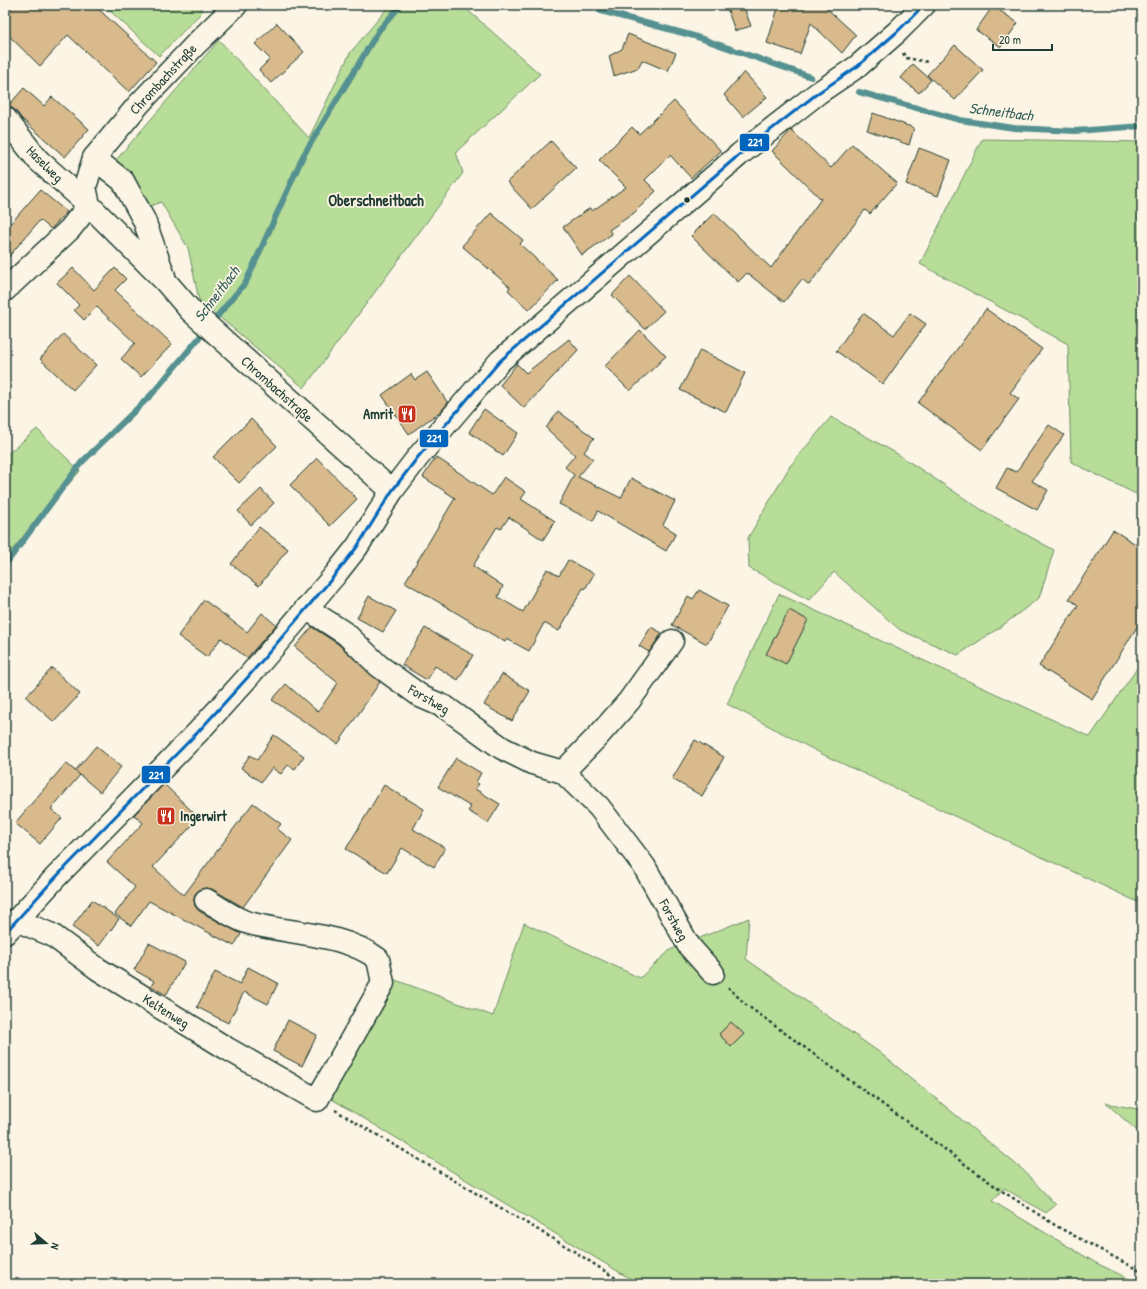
<svg xmlns="http://www.w3.org/2000/svg" width="1147" height="1289" viewBox="0 0 1147 1289" font-family="'Patrick Hand',sans-serif">
<style>
.green{fill:#b8dd98;stroke:#6c8d66}
.lines{fill:none;stroke-linecap:round;stroke-linejoin:round}
.stream{stroke:#549190;stroke-width:6}
.building{fill:#d9ba8c;stroke:#1f3d34}
.minor-casing{stroke:#1f3d34;stroke-width:25}
.path{stroke:#1f3d34;stroke-width:2.5;stroke-dasharray:3 3;stroke-linecap:butt}
.minor{stroke:#fcf5e5;stroke-width:22}
.bus-1-casing{stroke:#fcf5e5;stroke-width:6}
.bus-1{stroke:#0065bd;stroke-width:3}
.bus-dot{fill:#1f3d34;stroke:#fcf5e5;stroke-width:1.5}
.labels{text-anchor:middle;stroke-width:3.5;stroke-linejoin:round;paint-order:stroke}
.street-label{font-size:14px;fill:#1f3d34;stroke:#fcf5e5}
.poi-label{font-size:14px;font-weight:bold;fill:#1f3d34;stroke:#fcf5e5;text-anchor:end}
.water-label{font-size:15px;font-style:italic;fill:#35605a;stroke:#fcf5e5}
.quarter-label{font-size:16px;font-weight:bold;fill:#1f3d34;stroke:#fcf5e5}
.line-badge{stroke:#fcf5e5;stroke-width:1.5}
.badge-label{font-size:11px;text-anchor:middle;font-weight:bold;fill:#fff}
</style>
<rect width="100%" height="100%" fill="#fcf5e5"/>
<filter id="ink" filterUnits="userSpaceOnUse"><feTurbulence type="fractalNoise" baseFrequency=".025" numOctaves="2"/><feDisplacementMap in="SourceGraphic" scale="8" xChannelSelector="R" yChannelSelector="G"/><feConvolveMatrix kernelMatrix="1 2 1 2 8 2 1 2 1" color-interpolation-filters="sRGB"/></filter>
<g filter="url(#ink)">
<g class="green">
<polygon points="108,5 200,5 202,12 159,56 108,9"/>
<polygon points="390,5 462,5 540,74 456,152 463,173 304,388 199,300 188,248 161,202 148,207 116,160 219,40 309,138 350,53"/>
<polygon points="982,139 1142,142 1142,497 1071,462 1068,344 920,264"/>
<polygon points="831,417 896,453 982,510 1054,550 1039,598 1002,626 958,655 900,630 834,572 809,600 749,568 748,538 790,466"/>
<polygon points="37,429 80,471 5,558 5,456"/>
<polygon points="779,594 1090,737 1142,661 1142,904 824,755 727,704"/>
<polygon points="749,918 746,959 879,1052 1023,1170 1056,1205 1046,1213 1004,1188 992,1201 1096,1263 1140,1284 639,1284 325,1095 390,978 493,1016 524,923 640,978 670,950"/>
<polygon points="1106,1103 1142,1110 1142,1133 1135,1129"/>
</g>
<g class="lines">
<g class="stream">
<polyline points="590,5 601,11 694,36 811,77"/>
<polyline points="859,92 960,120 1014,128 1075,131 1142,126"/>
<polyline points="5,565 81,463 152,394 246,282 303,156 379,30 401,5"/>
</g>
</g>
<g class="building">
<polygon points="14,5 94,5 156,62 129,92 68,35 40,66 5,32 5,15"/>
<polygon points="726,5 743,5 751,26 735,31"/>
<polygon points="779,5 823,5 856,35 842,53 811,23 800,54 767,43"/>
<polygon points="993,6 1018,23 1001,47 976,30"/>
<polygon points="277,23 304,52 271,83 259,70 270,59 255,44"/>
<polygon points="628,34 676,53 668,71 642,60 638,68 614,76 609,56 622,49"/>
<polygon points="955,45 983,70 955,100 927,75"/>
<polygon points="913,64 931,80 919,93 901,78"/>
<polygon points="744,72 767,97 743,117 724,95"/>
<polygon points="24,88 44,106 52,97 89,129 65,157 22,119 15,110 8,106"/>
<polygon points="674,101 721,151 691,178 670,155 645,180 656,191 634,213 609,230 612,234 582,255 563,227 590,208 592,211 626,187 599,160 632,127 639,134"/>
<polygon points="873,113 914,128 909,145 867,130"/>
<polygon points="791,130 831,168 852,144 897,183 870,214 865,210 809,285 802,279 784,302 747,273 738,282 691,236 714,213 771,268 821,199 772,151"/>
<polygon points="551,141 576,168 532,209 507,182"/>
<polygon points="919,148 951,160 938,196 906,184"/>
<polygon points="40,190 67,212 51,229 40,220 5,261 5,230"/>
<polygon points="491,213 523,240 520,244 558,280 529,310 508,290 510,287 462,246"/>
<polygon points="73,268 94,290 115,268 126,279 115,290 172,344 141,377 121,359 135,343 97,307 84,320 74,310 79,305 57,283"/>
<polygon points="630,276 664,311 645,329 612,295"/>
<polygon points="986,309 1042,349 1010,393 1019,399 982,450 918,403"/>
<polygon points="863,313 894,335 910,313 926,324 883,384 836,351"/>
<polygon points="640,330 666,356 630,391 605,366"/>
<polygon points="63,334 96,365 73,390 40,359"/>
<polygon points="569,339 578,350 524,408 500,385 517,364 526,373"/>
<polygon points="700,350 745,373 726,412 680,390"/>
<polygon points="427,372 448,403 441,411 409,434 382,395 411,374 415,380"/>
<polygon points="484,409 518,433 503,456 469,432"/>
<polygon points="558,411 594,438 584,452 593,459 578,477 621,498 631,478 675,501 663,525 676,533 666,551 598,511 593,521 559,504 574,475 565,467 575,455 546,428"/>
<polygon points="251,419 277,446 239,483 213,457"/>
<polygon points="1049,425 1064,435 1032,481 1048,490 1037,510 996,488 1007,468 1016,472"/>
<polygon points="436,457 492,495 504,477 526,492 521,499 555,521 543,540 509,517 501,529 497,527 473,566 503,586 498,597 523,612 547,569 559,576 568,560 594,574 585,589 583,588 559,631 544,623 529,651 507,639 505,642 405,582 455,498 423,477"/>
<polygon points="317,458 357,499 330,526 290,485"/>
<polygon points="261,489 274,503 251,525 238,511"/>
<polygon points="259,527 288,549 259,586 231,564"/>
<polygon points="1113,530 1142,548 1142,619 1092,699 1039,666 1078,605 1069,599"/>
<polygon points="699,590 728,606 707,644 672,625 688,596 693,599"/>
<polygon points="369,596 396,611 383,632 357,618"/>
<polygon points="204,600 247,632 262,613 276,625 247,658 221,638 207,657 178,636"/>
<polygon points="789,610 808,620 786,664 766,654"/>
<polygon points="312,627 338,644 380,682 338,744 272,700 286,684 318,712 338,683 295,647"/>
<polygon points="651,627 662,633 649,652 639,646"/>
<polygon points="425,628 473,655 458,680 435,666 427,680 402,665"/>
<polygon points="52,668 80,694 54,722 26,697"/>
<polygon points="502,674 530,691 512,721 484,705"/>
<polygon points="274,735 304,756 295,769 288,765 281,774 272,768 261,782 241,768 250,755 257,760"/>
<polygon points="695,740 724,757 702,796 672,779"/>
<polygon points="96,746 121,767 100,792 75,771"/>
<polygon points="456,758 481,773 476,782 479,784 475,789 500,804 488,823 468,811 471,807 438,787"/>
<polygon points="66,763 80,775 51,809 62,818 40,844 15,823"/>
<polygon points="164,784 199,818 153,867 184,895 253,803 281,824 277,829 292,840 243,907 212,889 206,888 200,889 195,894 194,900 195,906 199,911 241,934 234,946 149,901 131,926 115,914 135,887 107,862 143,823 134,815"/>
<polygon points="384,785 424,809 413,829 445,848 434,867 402,848 387,873 346,849"/>
<polygon points="92,900 119,919 99,946 72,927"/>
<polygon points="149,943 185,962 166,995 151,986 154,981 134,970"/>
<polygon points="248,967 278,983 268,1004 244,992 228,1023 197,1007 215,972 240,984"/>
<polygon points="288,1020 317,1035 302,1066 273,1051"/>
<polygon points="731,1022 744,1034 731,1047 719,1034"/>
</g>
<g class="lines">
<defs>
<g id="minor">
<polyline points="236,5 198,42 139,104 94,158 85,187 89,205 166,282 191,311 392,491"/>
<polyline points="5,118 38,160 89,205 70,229 5,290"/>
<polyline points="94,158 123,181 144,220 164,276"/>
<polyline points="306,608 346,634 379,666 422,697 445,707 502,748 532,763 563,772 599,807 644,866 689,946 713,973"/>
<polyline points="563,772 599,735 629,701 672,641"/>
<path d="M16 920 52 935 98 969 226 1048 317 1100 383 983 378 959C344 933 290 934 249 923 234 919 219 907 206 900"/>
<polyline points="5,933 56,877 198,732 248,677 335,575 357,547 392,491 418,457 500,361 740,154 818,93 858,66 897,32 924,5"/>
</g>
</defs>
<use href="#minor" class="minor-casing"/>
<g class="path">
<polyline points="903,53 906,58 928,62"/>
<polyline points="728,987 745,1004 999,1189 1058,1227 1142,1272"/>
<polyline points="335,1110 572,1250 625,1284"/>
</g>
<use href="#minor" class="minor"/>
<defs>
<polyline id="bus-1" points="5,933 56,877 198,732 248,677 335,575 357,547 392,491 418,457 500,361 740,154 818,93 858,66 897,32 924,5"/>
</defs>
<use href="#bus-1" class="bus-1-casing"/>
<use href="#bus-1" class="bus-1"/>
</g>
</g>
<defs>
<symbol id="restaurant-square" viewBox="-11 -11 22 22"><rect x="-9" y="-9" width="18" height="18" rx="4" fill="#c8321e" stroke="#fcf5e5"/><path d="M-5-6h1v4h1v-4h1v4h1v-4h1v5L-1.5 .5V6h-2V.5L-5-1ZM5-6V6H3V1.5H1.5Q1.5-4 5-6Z" fill="#fff"/></symbol>
</defs>
<g fill-rule="evenodd">
<use href="#restaurant-square" x="396" y="403" width="22" height="22"/>
<use href="#restaurant-square" x="155" y="805" width="22" height="22"/>
</g>
<circle class="bus-dot" cx="687" cy="200" r="3.5"/>
<g class="labels">
<g class="street-label">
<text transform="translate(163 79) rotate(-47)" y="5">Chrombachstraße</text>
<text transform="translate(45 164) rotate(45)" y="5">Haselweg</text>
<text transform="translate(277 389) rotate(42)" y="5">Chrombachstraße</text>
<text transform="translate(429 699) rotate(30)" y="5">Forstweg</text>
<text transform="translate(674 920) rotate(61)" y="5">Forstweg</text>
<text transform="translate(166 1011) rotate(32)" y="5">Keltenweg</text>
</g>
<g class="poi-label">
<text x="393" y="419">Amrit</text>
<text x="180" y="821" text-anchor="start">Ingerwirt</text>
</g>
<g class="water-label">
<text transform="translate(1001 112) rotate(7)" y="5">Schneitbach</text>
<text transform="translate(217 294) rotate(-53)" y="5">Schneitbach</text>
</g>
<g class="quarter-label">
<text x="376" y="206">Oberschneitbach</text>
</g>
</g>
<g class="line-badge">
<rect x="739" y="133" width="31" height="19" rx="4" fill="#0065bd"/>
<rect x="419" y="429" width="30" height="19" rx="4" fill="#0065bd"/>
<rect x="141" y="765" width="30" height="19" rx="4" fill="#0065bd"/>
</g>
<g class="badge-label">
<text x="755" y="146">221</text>
<text x="434" y="442">221</text>
<text x="156" y="779">221</text>
</g>
<rect width="1147" height="1289" fill="none" stroke="#fcf5e5" stroke-width="20"/>
<rect x="10" y="10" width="1127" height="1269" fill="none" stroke="#1f3d34" stroke-width="1.5" filter="url(#ink)"/>
<g transform="translate(46 1243) rotate(109)" stroke="#fcf5e5" stroke-width="3" paint-order="stroke">
<path d="M0-3L7 15L0 10L-7 15Z" fill="#1f3d34"/>
<text y="-6" font-size="11" font-weight="bold" text-anchor="middle" fill="#1f3d34">N</text>
</g>
<path d="M993 44v6h59v-6" fill="none" stroke="#1f3d34" stroke-width="2"/>
<text x="999" y="44" font-size="12" fill="#1f3d34" stroke="#fcf5e5" stroke-width="3" paint-order="stroke">20 m</text>
</svg>
